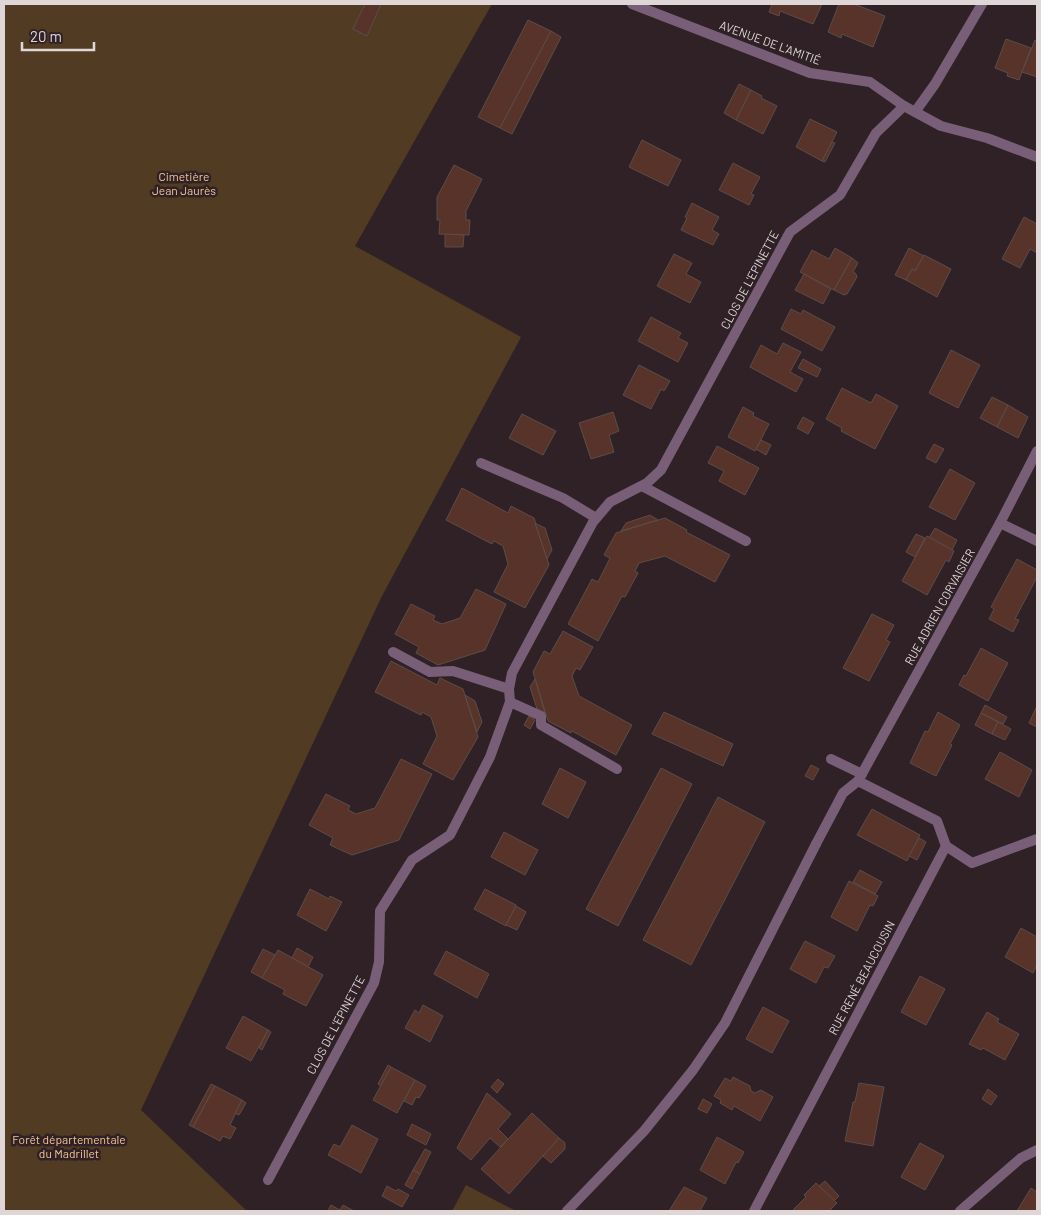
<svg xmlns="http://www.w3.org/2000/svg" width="1041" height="1215" viewBox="0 0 1041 1215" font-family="Barlow,sans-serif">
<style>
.green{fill:#523b23}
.building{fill:#57332a;stroke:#5c4d49}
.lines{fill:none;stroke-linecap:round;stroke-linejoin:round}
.service{stroke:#795e78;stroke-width:10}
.minor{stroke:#795e78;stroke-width:10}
.tertiary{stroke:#795e78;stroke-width:10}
.labels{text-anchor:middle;stroke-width:5;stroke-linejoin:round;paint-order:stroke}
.street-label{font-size:12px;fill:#dfd6d8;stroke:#2f2125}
.park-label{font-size:12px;fill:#f6c693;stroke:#2f2125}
</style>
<rect width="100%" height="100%" fill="#2f2125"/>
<g class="green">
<polygon points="4,4 492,4 355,246 521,337 381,598 141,1110 247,1211 4,1211"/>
<polygon points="466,1185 516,1211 452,1211"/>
</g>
<g class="building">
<polygon points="365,4 381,4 367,36 353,29"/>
<polygon points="772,4 822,4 813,24 780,11 779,16 769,12"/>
<polygon points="839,4 854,4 885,16 873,47 842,34 841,38 828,32"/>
<polygon points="528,20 551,31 500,128 478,117"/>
<polygon points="551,31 561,37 512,134 500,128"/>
<polygon points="1006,39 1031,48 1019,80 1007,76 1008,73 995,68"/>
<polygon points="1035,40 1037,41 1037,77 1022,72"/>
<polygon points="739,84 751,90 736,120 724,113"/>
<polygon points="751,90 762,96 761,98 777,106 763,134 736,120"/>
<polygon points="810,119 837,132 822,161 796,147"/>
<polygon points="642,140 681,160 668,186 629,167"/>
<polygon points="832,142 835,143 825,162 822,161"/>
<polygon points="733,163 760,177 751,194 754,195 749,205 719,190"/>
<polygon points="454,165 482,179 466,211 466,220 470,220 469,235 439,234 440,220 437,220 437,197"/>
<polygon points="692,203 719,217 712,230 719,234 713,245 681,230 687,218 685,217"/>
<polygon points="1024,217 1037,224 1037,253 1030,249 1020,268 1002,259"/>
<polygon points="445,234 464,235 463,247 445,247"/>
<polygon points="835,248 852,258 834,290 800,272 812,250 829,259"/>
<polygon points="909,248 924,256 915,271 912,269 906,280 895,275"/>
<polygon points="674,254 692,263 686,274 701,282 690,303 657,286"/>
<polygon points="924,255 951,269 937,297 906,280 912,269 915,271"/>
<polygon points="852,258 858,263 853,272 856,274 857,277 847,294 844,295 834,290"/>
<polygon points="804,274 831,289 823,304 795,290"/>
<polygon points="791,309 801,314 803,310 835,327 822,351 781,329"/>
<polygon points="651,317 681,333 678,338 688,343 678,362 638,341"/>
<polygon points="783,343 801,352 790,372 803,379 796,392 750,367 761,345 777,354"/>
<polygon points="951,350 980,365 958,408 929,393"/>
<polygon points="803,359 821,369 817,377 798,368"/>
<polygon points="639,365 670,381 664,391 661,389 651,409 623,395"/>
<polygon points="842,388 871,403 876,394 898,406 875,449 841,431 842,428 826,419"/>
<polygon points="992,397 1008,405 997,427 980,418"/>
<polygon points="1008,405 1028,417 1018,438 997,427"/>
<polygon points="743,407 754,413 753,416 769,424 755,451 728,437"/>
<polygon points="613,412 619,431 609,435 614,452 591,459 579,423"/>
<polygon points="522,414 556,431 543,455 509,438"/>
<polygon points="803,417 814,423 808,434 797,428"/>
<polygon points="761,440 771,445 766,455 756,449"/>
<polygon points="934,444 944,449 936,463 926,458"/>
<polygon points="717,446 759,468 745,495 719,481 724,471 708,463"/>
<polygon points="950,469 975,483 955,520 929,507"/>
<polygon points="462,488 508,513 511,506 534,518 549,565 525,608 494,592 508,564 503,546 494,541 492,544 446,520"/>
<polygon points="650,515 658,520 621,531 626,523"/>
<polygon points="665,518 687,530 686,532 730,555 715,582 665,556 639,563 635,571 638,573 625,597 622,596 598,641 568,624 592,579 598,582 610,558 604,555 616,533"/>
<polygon points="535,523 545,528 552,550 547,559"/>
<polygon points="935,528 957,540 952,550 929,538"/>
<polygon points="916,534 925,538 915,557 906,552"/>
<polygon points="927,536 954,551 949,562 946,560 927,595 902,581"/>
<polygon points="1017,559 1037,570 1037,577 1015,619 1019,620 1013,632 989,619 994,609 991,607"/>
<polygon points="476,589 506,604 485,650 438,665 416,653 419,647 395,634 411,604 435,616 433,620 442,624 460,618"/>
<polygon points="872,614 894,625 886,640 890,642 869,681 843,668"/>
<polygon points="563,631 593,647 580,670 576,668 572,676 579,696 632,725 616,755 572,731 571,733 548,721 533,672 544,651 550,654"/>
<polygon points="981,648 1008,663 988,701 959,685 964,675 966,676"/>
<polygon points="391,661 437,685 440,678 463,689 478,737 453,780 423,764 437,736 431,717 422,712 421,715 375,692"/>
<polygon points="535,679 545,713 537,709 530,687"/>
<polygon points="465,695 475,701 482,722 477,732"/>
<polygon points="985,705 1007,717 1003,724 981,713"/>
<polygon points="1037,706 1037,727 1029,723"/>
<polygon points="664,712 733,744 723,766 652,734"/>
<polygon points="938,712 960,725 950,744 952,745 936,776 910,763 925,731 928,732"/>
<polygon points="981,713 998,722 992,734 975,725"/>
<polygon points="529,716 535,720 530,729 524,725"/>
<polygon points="998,722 1011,729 1005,740 992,734"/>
<polygon points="1000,752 1032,770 1019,797 985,779"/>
<polygon points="401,759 432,774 399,840 352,855 330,845 333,838 309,825 326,794 350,806 348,810 356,814 375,808"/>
<polygon points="811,765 819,769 813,780 805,776"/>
<polygon points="560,768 586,782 568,818 542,804"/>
<polygon points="661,768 692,784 618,926 586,909"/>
<polygon points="718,797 765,822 691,965 643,940"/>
<polygon points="872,809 920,835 907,861 857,835"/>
<polygon points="504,832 538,850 525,875 491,857"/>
<polygon points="919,838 926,842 917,860 909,856"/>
<polygon points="860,870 882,882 875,894 853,882"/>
<polygon points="849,881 878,896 873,906 870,905 857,931 831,917"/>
<polygon points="310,889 329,899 330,896 342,902 326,931 297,915"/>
<polygon points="485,889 516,905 506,926 474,909"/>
<polygon points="516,906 526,912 517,930 506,925"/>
<polygon points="1021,928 1037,937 1037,965 1033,973 1005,957"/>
<polygon points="805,941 835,956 828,968 824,967 816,983 790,969"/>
<polygon points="297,948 313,957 308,967 292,958"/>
<polygon points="263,949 275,955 262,978 251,972"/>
<polygon points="278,950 323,975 306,1006 283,994 285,990 262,978"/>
<polygon points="446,951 489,974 477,998 434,974"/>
<polygon points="920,976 945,989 926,1025 901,1012"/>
<polygon points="423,1005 443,1016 430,1042 405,1028 415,1010 419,1013"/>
<polygon points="763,1007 789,1021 772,1053 746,1039"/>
<polygon points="987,1012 999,1019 997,1022 1019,1034 1005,1060 983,1048 981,1050 969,1044"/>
<polygon points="243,1016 268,1030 251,1061 226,1048"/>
<polygon points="268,1030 271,1032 262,1050 259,1048"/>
<polygon points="388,1065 391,1067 381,1086 378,1084"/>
<polygon points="391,1067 415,1080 397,1113 373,1100"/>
<polygon points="733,1077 750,1086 751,1091 755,1093 761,1090 773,1097 760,1121 734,1106 732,1110 720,1103 721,1100 714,1096 725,1078 731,1081"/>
<polygon points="498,1079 504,1084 497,1093 491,1087"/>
<polygon points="415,1080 426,1086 419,1098 416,1097 412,1105 404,1101"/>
<polygon points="859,1083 884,1087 873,1146 845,1141 853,1102 855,1102"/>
<polygon points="211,1084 215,1086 193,1127 189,1125"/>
<polygon points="215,1086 242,1100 230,1125 236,1128 230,1139 223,1136 220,1141 193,1127"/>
<polygon points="988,1089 997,1096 991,1105 982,1099"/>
<polygon points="487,1093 511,1114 498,1129 508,1139 500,1147 490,1138 471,1160 457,1148"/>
<polygon points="703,1099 712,1104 707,1113 698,1109"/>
<polygon points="242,1100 246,1103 239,1115 235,1113"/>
<polygon points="532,1113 559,1138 509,1194 481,1169"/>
<polygon points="412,1124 431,1134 426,1145 407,1135"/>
<polygon points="352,1125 378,1139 361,1173 328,1155 334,1144 340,1147"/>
<polygon points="717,1137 744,1152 738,1163 736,1162 725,1184 700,1170"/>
<polygon points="559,1138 565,1143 565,1149 551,1163 543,1156"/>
<polygon points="920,1143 944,1156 925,1190 901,1177"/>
<polygon points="425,1149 431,1152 420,1174 413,1170"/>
<polygon points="413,1170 420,1174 412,1189 405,1185"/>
<polygon points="825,1181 839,1196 834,1201 819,1186"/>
<polygon points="816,1183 837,1203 829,1211 794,1211 793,1210 806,1197 804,1195"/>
<polygon points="387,1186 396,1191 398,1189 409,1195 402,1207 382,1196"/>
<polygon points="684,1187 707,1198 700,1211 669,1211"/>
<polygon points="1031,1188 1037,1192 1037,1211 1017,1211"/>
<polygon points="331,1205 340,1210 343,1205 354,1211 328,1211"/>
</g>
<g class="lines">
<g class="service">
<polyline points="481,463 563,498 596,518"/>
<polyline points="642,486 746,541"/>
<polyline points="393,652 430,672 453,671 509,689"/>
<polyline points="510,702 541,716 541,725 617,769"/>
<polyline points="567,1211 644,1131 693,1070 725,1023 816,844"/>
</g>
<g class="minor">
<polyline points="915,112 935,84 982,4"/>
<polyline points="1000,523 1037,541"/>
<polyline points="831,759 862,774"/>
<polyline points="816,844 843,793 858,781"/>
<polyline points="946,846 937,821 858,781 1000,523 1037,451"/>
<polyline points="946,846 972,863 1037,839"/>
<polyline points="268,1180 374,983 379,962 380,911 412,860 450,835 490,757 510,702 509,689 512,673 593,522 610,502 647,483 661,470 790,232 840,195 876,133 904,106"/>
<polyline points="754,1211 946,846"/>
<polyline points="960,1211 1021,1158 1037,1150"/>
</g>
<polyline class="tertiary" points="632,4 810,73 870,82 904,106 941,126 987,138 1037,157"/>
</g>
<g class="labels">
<g class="street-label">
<text transform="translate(770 43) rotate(20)" y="4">AVENUE DE L'AMITIÉ</text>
<text transform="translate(750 280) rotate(-62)" y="4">CLOS DE L'EPINETTE</text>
<text transform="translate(940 607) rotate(-61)" y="4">RUE ADRIEN CORVAISIER</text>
<text transform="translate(862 978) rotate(-62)" y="4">RUE RENÉ BEAUCOUSIN</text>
<text transform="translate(336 1025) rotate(-62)" y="4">CLOS DE L'EPINETTE</text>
</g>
<g class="park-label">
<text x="184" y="181">Cimetière<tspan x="184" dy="14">Jean Jaurès</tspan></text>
<text x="69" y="1144">Forêt départementale<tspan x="69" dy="14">du Madrillet</tspan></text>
</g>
</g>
<rect width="1041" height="1215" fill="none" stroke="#dfd6d8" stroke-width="10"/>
<path d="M22 42v8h72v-8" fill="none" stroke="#dfd6d8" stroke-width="2.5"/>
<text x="30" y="42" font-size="15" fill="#dfd6d8" stroke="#2f2125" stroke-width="4" paint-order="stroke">20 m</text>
</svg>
